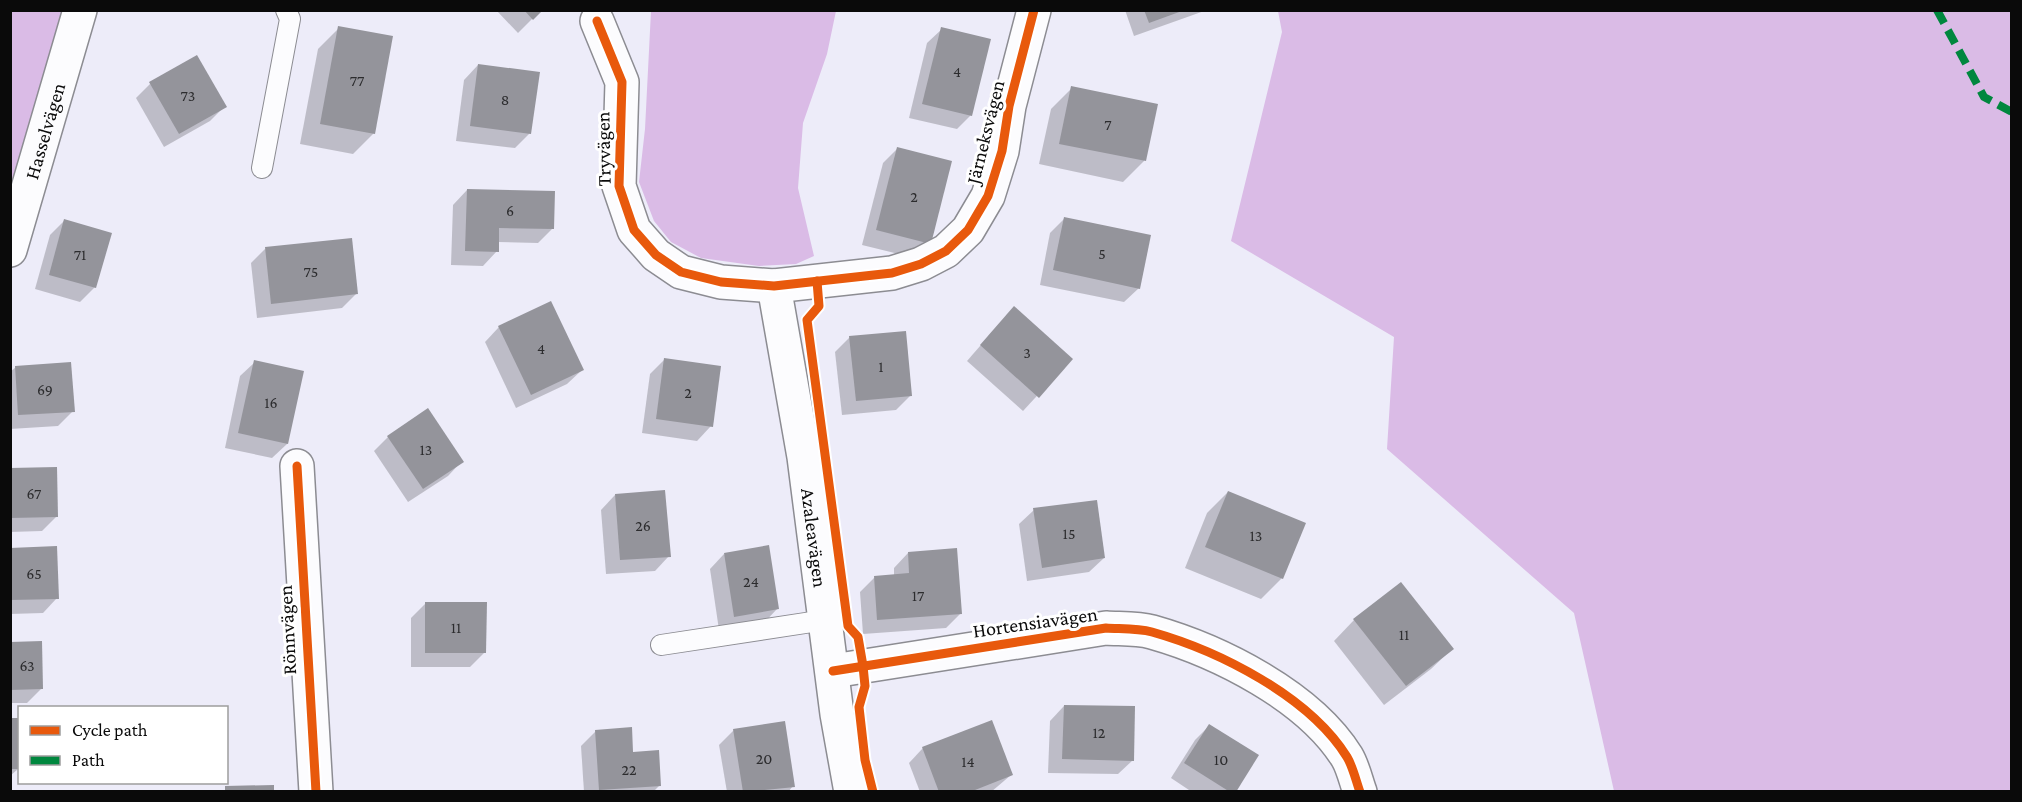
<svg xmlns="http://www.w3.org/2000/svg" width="2022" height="802" viewBox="0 0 2022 802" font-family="'Crimson Pro',serif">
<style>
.forest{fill:#dabbe6}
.shadow{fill:#0003}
.building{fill:#94949b}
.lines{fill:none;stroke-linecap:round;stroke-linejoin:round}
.lane-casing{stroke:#8c8c92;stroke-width:22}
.street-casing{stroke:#8c8c92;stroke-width:36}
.lane{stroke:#fcfcfe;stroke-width:20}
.street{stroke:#fcfcfe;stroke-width:33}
.quiet{stroke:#00873e;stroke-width:8;stroke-dasharray:15 8;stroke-linecap:butt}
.cycleway-casing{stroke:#fff;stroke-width:13}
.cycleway{stroke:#e8590c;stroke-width:9}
.labels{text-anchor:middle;stroke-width:6;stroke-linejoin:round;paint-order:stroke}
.number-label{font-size:16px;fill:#2c2c2e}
.street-label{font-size:20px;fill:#0a0a0a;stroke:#fff}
</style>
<rect width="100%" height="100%" fill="#edecf9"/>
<g class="forest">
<polygon points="11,11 72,11 11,202"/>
<polygon points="651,11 836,11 827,54 803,123 798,188 814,256 796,264 759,266 701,258 671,242 654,221 639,182 645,129"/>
<polygon points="1278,11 2011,11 2011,791 1614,791 1574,613 1387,449 1394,337 1231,241 1282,32"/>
</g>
<g class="shadow">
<polygon points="496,10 541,10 518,33"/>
<polygon points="1125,10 1207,10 1134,36"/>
<polygon points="339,28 374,133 353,154 300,144 318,49"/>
<polygon points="942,29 971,115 957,129 909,118 927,43"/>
<polygon points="478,65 530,133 515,148 456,141 464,80"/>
<polygon points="150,84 225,106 210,121 164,147 136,98"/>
<polygon points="1072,88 1156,106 1144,161 1123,182 1039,164 1051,109"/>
<polygon points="897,149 930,244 915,258 862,245 883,163"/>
<polygon points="467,190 552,229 538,243 497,242 497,251 483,266 451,265 453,205"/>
<polygon points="1065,218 1139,288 1124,302 1040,285 1050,233"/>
<polygon points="64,221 95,287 80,302 35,289 50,235"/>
<polygon points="265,249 356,294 342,308 257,318 251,263"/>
<polygon points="1000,323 1071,359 1023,411 967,361"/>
<polygon points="499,327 582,370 567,384 516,408 485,342"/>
<polygon points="850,337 911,395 896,410 842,415 835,352"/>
<polygon points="664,360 711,426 697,441 642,433 650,374"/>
<polygon points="255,362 302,372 287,444 272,458 225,448 240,376"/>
<polygon points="16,367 73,411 58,426 10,429 10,372"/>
<polygon points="388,437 462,461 448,476 408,502 374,451"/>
<polygon points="10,470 57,516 42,531 10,532"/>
<polygon points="1228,492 1282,578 1261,599 1185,568 1207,513"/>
<polygon points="615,495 669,556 655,571 606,574 601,510"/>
<polygon points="1034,510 1104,558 1089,572 1027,581 1019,524"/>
<polygon points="10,549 57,598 43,613 10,614"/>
<polygon points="908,553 961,613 946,628 863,634 860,592 874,578 894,576 894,568"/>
<polygon points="724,554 777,609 763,624 719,630 710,569"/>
<polygon points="426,603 485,652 470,667 411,667 411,618"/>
<polygon points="1354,620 1452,649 1431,669 1384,705 1334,641"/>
<polygon points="10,644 42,688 27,703 10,703"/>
<polygon points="1064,706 1133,760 1118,774 1048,773 1050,721"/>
<polygon points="10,720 18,769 10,776"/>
<polygon points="1209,726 1234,792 1192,792 1171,778 1195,740"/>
<polygon points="734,730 793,786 788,792 727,792 719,745"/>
<polygon points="596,731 632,754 660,785 653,792 584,792 581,746"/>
<polygon points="923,748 1011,775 991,792 920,792 909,763"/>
</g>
<g class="building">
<polygon points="524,10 543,10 533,20"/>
<polygon points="1144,10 1182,10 1182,11 1149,23"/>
<polygon points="338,26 393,36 375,134 320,124"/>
<polygon points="941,27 991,39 972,116 922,104"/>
<polygon points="197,55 227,107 179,134 149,82"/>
<polygon points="478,64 540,72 531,134 470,126"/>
<polygon points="1071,86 1158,104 1146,161 1059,144"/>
<polygon points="897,147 952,161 931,244 876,230"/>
<polygon points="467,189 555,191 554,229 499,228 499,252 465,251"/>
<polygon points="1064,217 1151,235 1140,289 1053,270"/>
<polygon points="64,219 112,233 96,288 49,275"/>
<polygon points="352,238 358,294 271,304 265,247"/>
<polygon points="551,301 584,370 531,395 498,326"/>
<polygon points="1014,306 1073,359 1039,398 980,345"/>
<polygon points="906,331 912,396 856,401 849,336"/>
<polygon points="664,358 721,366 713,427 656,419"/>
<polygon points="254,360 304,371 288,444 238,433"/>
<polygon points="71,362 75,412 18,415 15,366"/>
<polygon points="428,408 464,462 423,489 387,436"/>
<polygon points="57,467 58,517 10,518 10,468"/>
<polygon points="665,490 671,557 620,560 615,494"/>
<polygon points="1228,491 1306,523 1283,579 1205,547"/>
<polygon points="1097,500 1105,558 1042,568 1033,508"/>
<polygon points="769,545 779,609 734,617 724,553"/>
<polygon points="57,546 59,599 10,600 10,548"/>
<polygon points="957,548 962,614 877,620 874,576 909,573 908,552"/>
<polygon points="1401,582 1454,649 1406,686 1353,619"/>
<polygon points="425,602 487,602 486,653 425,653"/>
<polygon points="42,641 43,689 10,690 10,642"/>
<polygon points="1064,705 1135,706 1134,761 1062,759"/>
<rect x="10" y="718" width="9" height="51"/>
<polygon points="992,720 1013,775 970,792 939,792 922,747"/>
<polygon points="785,721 795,787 743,792 733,729"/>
<polygon points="1209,724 1259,755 1236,792 1230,792 1184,763"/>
<polygon points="632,727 633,752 659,750 661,786 599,790 595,730"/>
<polygon points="274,785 274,792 225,792 225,786"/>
</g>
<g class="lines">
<defs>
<g id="lane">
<polyline points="262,168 290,19 286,10"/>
<polyline points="661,645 825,620"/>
</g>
<g id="street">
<polyline points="597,21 622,82 619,186 634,230 656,255 681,272 721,282 774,286 892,273 921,264 946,251 968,230 988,196 1002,151 1009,106 1034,10"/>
<path id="s1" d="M10 250 80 10"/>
<path id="s2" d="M774 286 804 457 837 714 851 792"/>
<polyline points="297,466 316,792"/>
<path d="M833 671 1106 628C1120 629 1137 628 1152 632 1219 651 1309 696 1347 757 1353 767 1356 781 1360 792"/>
</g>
</defs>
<use href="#lane" class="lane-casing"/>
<use href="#street" class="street-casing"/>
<use href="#lane" class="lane"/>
<use href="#street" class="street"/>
<polyline class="quiet" points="1937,10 1984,97 2012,112"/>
<defs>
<g id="cycleway">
<polyline points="597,21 622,82 619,186 634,230 656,255 681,272 721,282 774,286 892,273 921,264 946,251 968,230 988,196 1002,151 1009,106 1034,10"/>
<polyline points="817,281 819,306 807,320 848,626 858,637 863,666 865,686 859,707 865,760 873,792"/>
<polyline points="297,466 316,792"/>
<path d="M833 671 1106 628C1120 629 1137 628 1152 632 1219 651 1309 696 1347 757 1353 767 1356 781 1360 792"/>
</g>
</defs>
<use href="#cycleway" class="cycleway-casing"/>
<use href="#cycleway" class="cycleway"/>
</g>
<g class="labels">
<g class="number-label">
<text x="957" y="77">4</text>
<text x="357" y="86">77</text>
<text x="188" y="101">73</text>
<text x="505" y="105">8</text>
<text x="1108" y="130">7</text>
<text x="914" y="202">2</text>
<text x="510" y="216">6</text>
<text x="1102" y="259">5</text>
<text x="80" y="260">71</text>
<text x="311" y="277">75</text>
<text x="541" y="354">4</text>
<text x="1027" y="358">3</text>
<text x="881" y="372">1</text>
<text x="45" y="395">69</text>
<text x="688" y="398">2</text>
<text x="271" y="408">16</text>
<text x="426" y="455">13</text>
<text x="34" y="499">67</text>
<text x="643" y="531">26</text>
<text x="1069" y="539">15</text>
<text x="1256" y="541">13</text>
<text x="34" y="579">65</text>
<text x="751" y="587">24</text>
<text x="918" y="601">17</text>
<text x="456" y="633">11</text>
<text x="1404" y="640">11</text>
<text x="27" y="671">63</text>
<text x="1099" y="738">12</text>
<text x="764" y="764">20</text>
<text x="1221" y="765">10</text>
<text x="968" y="767">14</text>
<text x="629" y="775">22</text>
</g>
<g class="street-label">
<text dy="7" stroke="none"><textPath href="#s1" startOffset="124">Hasselvägen</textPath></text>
<text transform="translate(985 132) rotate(-76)" y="7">Järneksvägen</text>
<text transform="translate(603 149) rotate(-91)" y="7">Tryvägen</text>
<text dy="7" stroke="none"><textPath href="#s2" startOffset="255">Azaleavägen</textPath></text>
<text transform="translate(1035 622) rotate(-8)" y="7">Hortensiavägen</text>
<text transform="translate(287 630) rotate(-93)" y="7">Rönnvägen</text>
</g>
</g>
<rect width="2022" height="802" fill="none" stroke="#0a0a0a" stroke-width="24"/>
<rect x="18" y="706" width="210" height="78" fill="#ffffff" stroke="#9d9d9d" stroke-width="1.5"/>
<rect x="30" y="726" width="30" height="9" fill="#e8590c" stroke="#9d9d9d" stroke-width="1.5"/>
<text x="72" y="736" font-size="18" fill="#0a0a0a">Cycle path</text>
<rect x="30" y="756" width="30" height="9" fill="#00873e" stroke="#9d9d9d" stroke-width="1.5"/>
<text x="72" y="766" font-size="18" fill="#0a0a0a">Path</text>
</svg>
